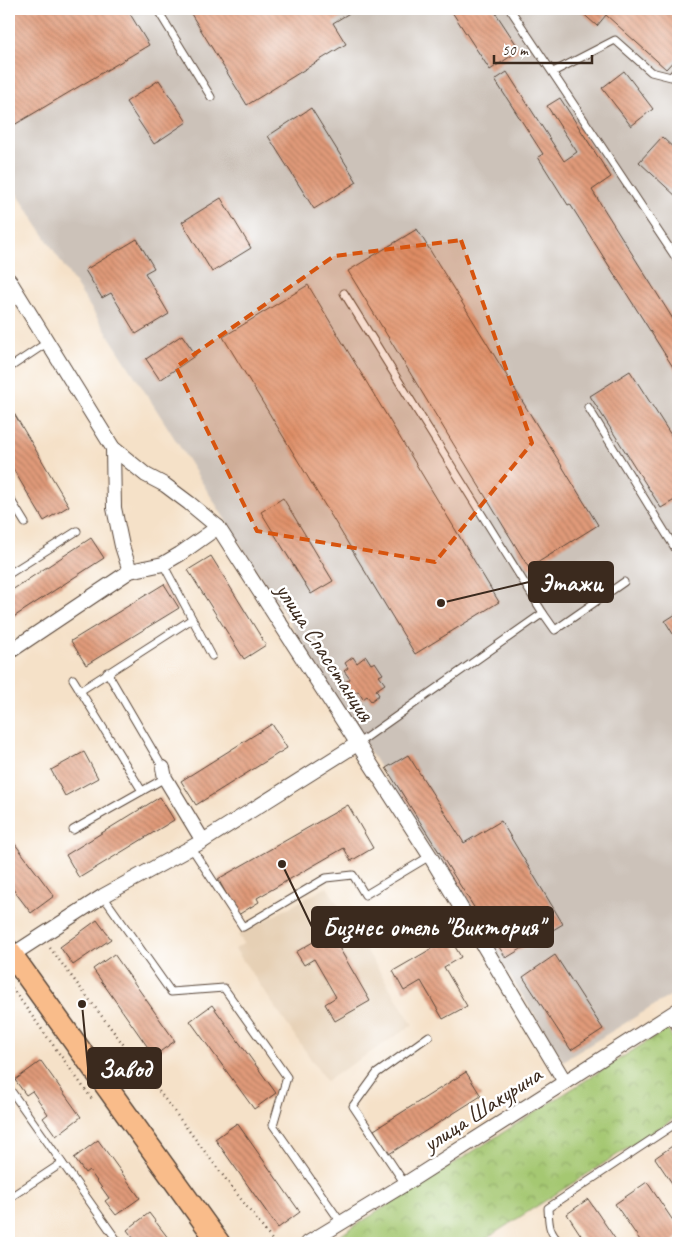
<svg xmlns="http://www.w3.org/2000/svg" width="687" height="1252" viewBox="0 0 687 1252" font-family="Caveat,sans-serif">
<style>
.built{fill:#e6d0b5}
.industrial{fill:#ccc2b9}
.park{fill:url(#park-crowns);stroke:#707948}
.building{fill:url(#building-back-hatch)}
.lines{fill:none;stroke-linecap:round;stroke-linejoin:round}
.service-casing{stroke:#574538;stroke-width:9}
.minor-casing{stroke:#574538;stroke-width:16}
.primary-casing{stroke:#574538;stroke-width:24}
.path{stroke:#574538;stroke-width:2.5;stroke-dasharray:1 4;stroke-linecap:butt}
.service{stroke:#fff;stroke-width:7}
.minor{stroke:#fff;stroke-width:14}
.primary{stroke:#f9bc8a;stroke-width:21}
.marked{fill:#d7540e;fill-opacity:0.2;stroke:#d7540e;stroke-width:4;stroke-dasharray:10 6;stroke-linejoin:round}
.labels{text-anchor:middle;stroke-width:5;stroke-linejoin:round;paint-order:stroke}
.street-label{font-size:24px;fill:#3b2a1e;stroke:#fff}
.leader{fill:none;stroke:#3b2a1e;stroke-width:2}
.callout-dot{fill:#3b2a1e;stroke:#fff;stroke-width:2}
.callout{fill:#3b2a1e;stroke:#3b2a1e;stroke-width:2}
.callout-label{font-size:25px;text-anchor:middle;font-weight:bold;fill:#fff}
</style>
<defs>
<pattern id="park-crowns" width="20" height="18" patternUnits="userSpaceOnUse" patternTransform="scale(1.25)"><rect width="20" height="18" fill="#a5c872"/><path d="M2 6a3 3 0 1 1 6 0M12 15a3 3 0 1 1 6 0" fill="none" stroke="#88a35d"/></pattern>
<pattern id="building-back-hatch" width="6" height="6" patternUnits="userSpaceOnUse" patternTransform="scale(1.25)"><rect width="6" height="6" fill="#e09a79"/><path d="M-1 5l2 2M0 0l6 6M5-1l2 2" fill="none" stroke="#b77e63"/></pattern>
</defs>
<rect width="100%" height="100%" fill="#fff"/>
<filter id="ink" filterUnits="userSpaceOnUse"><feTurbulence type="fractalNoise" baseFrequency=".02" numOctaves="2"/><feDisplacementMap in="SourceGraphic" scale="10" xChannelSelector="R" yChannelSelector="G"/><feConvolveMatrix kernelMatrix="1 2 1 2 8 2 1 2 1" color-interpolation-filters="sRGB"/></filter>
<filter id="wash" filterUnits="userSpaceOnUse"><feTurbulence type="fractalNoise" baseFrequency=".0096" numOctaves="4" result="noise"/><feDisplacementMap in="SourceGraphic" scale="20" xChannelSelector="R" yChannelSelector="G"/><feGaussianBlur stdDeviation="1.12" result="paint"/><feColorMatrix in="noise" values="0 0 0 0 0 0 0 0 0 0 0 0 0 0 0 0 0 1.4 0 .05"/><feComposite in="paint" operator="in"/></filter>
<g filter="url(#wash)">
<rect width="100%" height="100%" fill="#f5e1c8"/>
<polygon class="built" points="327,887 413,1025 326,1081 235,949 244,943 238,935"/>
<polygon class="industrial" points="9,9 678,9 678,991 563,1061 165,423 9,181"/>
<polygon class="park" points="667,1029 678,1047 678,1116 479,1243 328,1243"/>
<g id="blocks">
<g class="building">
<polygon points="9,9 127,9 149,45 9,128"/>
<polygon points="188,9 356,9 333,23 346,44 247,105"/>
<polygon points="450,9 493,9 520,50 490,70"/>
<polygon points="578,9 678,9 678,56 666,69 606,15 597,26"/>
<polygon points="624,71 653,109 631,126 602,88"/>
<polygon points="507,72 564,161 577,152 547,106 560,98 611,177 592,190 678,327 678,375 570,204 568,205 538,157 543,154 495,80"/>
<polygon points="159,80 187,122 154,144 126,102"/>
<polygon points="311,108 357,182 314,209 268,136"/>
<polygon points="662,137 678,152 678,198 639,162"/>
<polygon points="221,198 251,248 212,272 182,222"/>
<polygon points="417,229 598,525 529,568 348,271"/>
<polygon points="137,239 154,268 145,273 169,314 136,334 111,293 102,298 85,270"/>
<polygon points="308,285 499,602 415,654 223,337"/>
<polygon points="182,335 196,355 160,380 146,359"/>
<polygon points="630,371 678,446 678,498 661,508 590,396"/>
<polygon points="9,405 69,506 44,521 9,462"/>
<polygon points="283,498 333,581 311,594 261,512"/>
<polygon points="91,538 104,558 9,620 9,592"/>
<polygon points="211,556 266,645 244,659 188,570"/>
<polygon points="164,584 179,608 86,665 71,641"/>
<polygon points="676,614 678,617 678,642 665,621"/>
<polygon points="366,656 371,664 375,662 383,674 379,676 385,684 376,690 379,695 371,701 367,696 363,699 358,691 352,694 345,682 350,679 344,671 348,668 345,663 353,657 357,663"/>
<polygon points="272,724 287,748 196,805 181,781"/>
<polygon points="84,752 98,778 65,796 51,770"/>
<polygon points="408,755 464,843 501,821 563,924 506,958 386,768"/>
<polygon points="160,797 174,820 79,878 66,855"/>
<polygon points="348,805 373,848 351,861 344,848 257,898 259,902 238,915 218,879"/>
<polygon points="12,840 54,896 31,913 9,884 9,842"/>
<polygon points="97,920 111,939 73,965 60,947"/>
<polygon points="330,932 370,1001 335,1021 325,1004 336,997 314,959 304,965 296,952"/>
<polygon points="450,938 461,957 444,967 467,1006 443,1019 421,981 404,991 393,971"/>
<polygon points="114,954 175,1041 154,1056 93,969"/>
<polygon points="555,955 603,1029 571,1050 523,977"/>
<polygon points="212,1005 276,1093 254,1109 190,1021"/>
<polygon points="41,1061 81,1117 56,1136 43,1118 48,1114 32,1091 26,1095 15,1080"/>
<polygon points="466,1072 481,1096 389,1154 374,1130"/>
<polygon points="237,1123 300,1212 278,1228 215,1139"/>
<polygon points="98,1140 140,1198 116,1215 105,1201 109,1198 89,1170 85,1173 74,1158"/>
<polygon points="678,1142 678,1192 655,1158"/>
<polygon points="647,1182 678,1228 678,1238 671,1243 642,1243 615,1204"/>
<polygon points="588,1199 618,1243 586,1243 567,1214"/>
<polygon points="149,1213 172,1243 137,1243 127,1230"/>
</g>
</g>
</g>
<g filter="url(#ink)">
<use href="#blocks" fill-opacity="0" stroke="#574538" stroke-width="1"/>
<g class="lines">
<defs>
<g id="service">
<polyline points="157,9 211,97"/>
<polyline points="510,9 678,261"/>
<polyline points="553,72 615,40 651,72 671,77 678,69"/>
<polyline points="344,293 543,613 357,744"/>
<polyline points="9,368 48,342"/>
<polyline points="588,407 678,553"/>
<polyline points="9,497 25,523"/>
<polyline points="163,564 212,656"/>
<polyline points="9,574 77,531"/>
<polyline points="543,613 555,630 624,582"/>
<polyline points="107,672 163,768"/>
<polyline points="73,679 142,791"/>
<polyline points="80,691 192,619"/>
<polyline points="73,830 165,778"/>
<polyline points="191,847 243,927 326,878 353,875 365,895 430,856"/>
<polyline points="103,896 171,992 224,988 287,1077 273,1125 342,1224"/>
<polyline points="668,1016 678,1030"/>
<polyline points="9,1088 119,1243"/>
<polyline points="405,1184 353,1106 377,1073 429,1036"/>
<polyline points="9,1198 62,1163"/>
<path d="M560 1243C548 1231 549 1224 548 1208L678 1122"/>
</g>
<g id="minor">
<polyline points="9,280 113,448 146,475 165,485 189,503 218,527 430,856 565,1082"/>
<polyline points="113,448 114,508 122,546 130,571"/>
<polyline points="9,652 130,571 163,564 180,554 218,527"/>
<polyline points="163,768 165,778 203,841"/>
<polyline points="12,955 103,896 203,841 357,744"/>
<polyline points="308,1243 405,1184 678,1010"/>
</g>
<polyline id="primary" points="9,951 219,1243"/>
</defs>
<use href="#service" class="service-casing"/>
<use href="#minor" class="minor-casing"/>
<use href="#primary" class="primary-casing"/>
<g class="path">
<polyline points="50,948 272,1240"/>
<polyline points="9,984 92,1099"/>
</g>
<use href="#service" class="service"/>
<use href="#minor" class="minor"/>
<use href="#primary" class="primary"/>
</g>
</g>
<path class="marked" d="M461 240 532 443 435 562 257 531 176 367 334 256Z"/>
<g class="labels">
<g class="street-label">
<text transform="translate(325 652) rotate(57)" y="8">улица Спасстанция</text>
<text transform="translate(482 1109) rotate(-33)" y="8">улица Шакурина</text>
</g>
</g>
<path class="leader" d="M441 603L529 582M282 864L312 927M82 1004L88 1068"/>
<g class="callout-dot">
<circle cx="441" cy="603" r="5"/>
<circle cx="282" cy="864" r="5"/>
<circle cx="82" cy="1004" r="5"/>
</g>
<g class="callout">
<rect x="529" y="562" width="84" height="40" rx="5"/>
<rect x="312" y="907" width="241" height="40" rx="5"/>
<rect x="88" y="1048" width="73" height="40" rx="5"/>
</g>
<g class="callout-label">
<text x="571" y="591">Этажи</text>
<text x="433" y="935">Бизнес отель "Виктория"</text>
<text x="125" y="1077">Завод</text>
</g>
<rect width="687" height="1252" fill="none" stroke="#fff" stroke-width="30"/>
<path d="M494 55v8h98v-8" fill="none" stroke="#3b2a1e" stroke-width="2.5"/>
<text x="502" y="55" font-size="15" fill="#3b2a1e" stroke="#ffffff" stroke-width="4" paint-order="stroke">50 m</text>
</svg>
